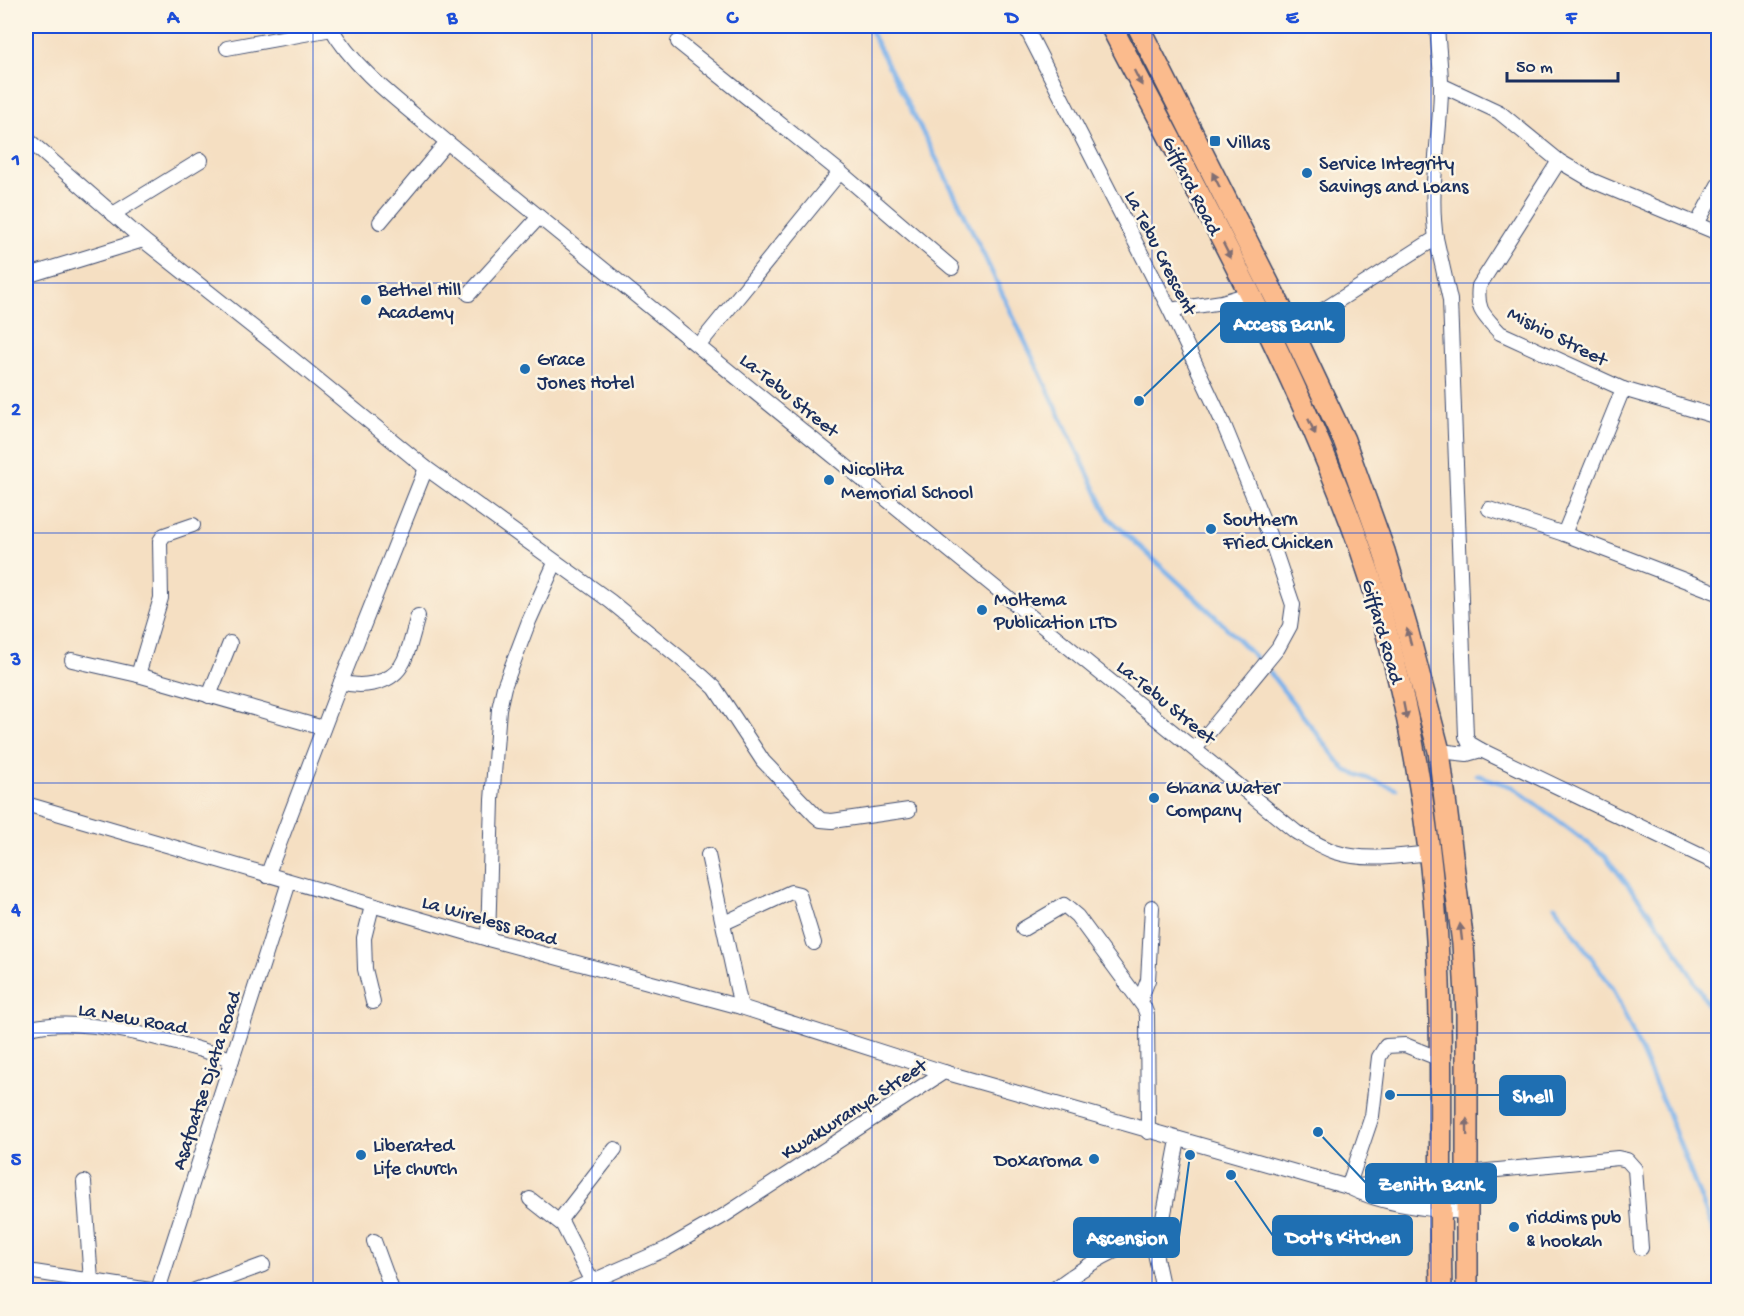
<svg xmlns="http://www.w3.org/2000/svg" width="1744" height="1316" viewBox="0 0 1744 1316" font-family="'Gochi Hand',sans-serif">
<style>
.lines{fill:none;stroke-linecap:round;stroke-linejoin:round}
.stream{stroke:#7cb2eb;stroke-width:4.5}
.minor-casing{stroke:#3c496d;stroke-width:16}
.primary-casing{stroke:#3c496d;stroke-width:24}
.minor{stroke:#fff;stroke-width:14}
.primary{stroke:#fbbb8d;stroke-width:21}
.oneway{fill:#806e73}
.grid{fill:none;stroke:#1d4ed8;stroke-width:1.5;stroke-opacity:0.55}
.poi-dot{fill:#1f6fb2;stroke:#fcf5e5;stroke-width:2}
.labels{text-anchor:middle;stroke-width:5;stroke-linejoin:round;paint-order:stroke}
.poi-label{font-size:20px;fill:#1b2f5e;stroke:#fcf5e5;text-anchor:start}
.street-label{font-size:20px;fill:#1b2f5e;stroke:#fcf5e5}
.leader{fill:none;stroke:#1f6fb2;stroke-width:2}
.callout-dot{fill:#1f6fb2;stroke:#fcf5e5;stroke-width:2}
.callout{fill:#1f6fb2;stroke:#1f6fb2;stroke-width:2}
.callout-label{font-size:21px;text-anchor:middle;font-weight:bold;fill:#fff}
.neatline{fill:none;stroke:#1d4ed8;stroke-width:2}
.grid-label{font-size:20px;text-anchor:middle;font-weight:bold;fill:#1d4ed8}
</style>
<rect width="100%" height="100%" fill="#fcf5e5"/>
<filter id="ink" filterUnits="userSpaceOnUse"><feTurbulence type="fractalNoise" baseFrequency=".0167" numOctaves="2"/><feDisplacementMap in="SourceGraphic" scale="12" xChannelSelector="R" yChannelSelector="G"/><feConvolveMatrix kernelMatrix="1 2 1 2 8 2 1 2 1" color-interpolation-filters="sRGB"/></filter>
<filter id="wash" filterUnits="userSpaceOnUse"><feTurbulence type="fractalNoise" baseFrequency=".008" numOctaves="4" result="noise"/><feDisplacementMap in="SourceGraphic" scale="24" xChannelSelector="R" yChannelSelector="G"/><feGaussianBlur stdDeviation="1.35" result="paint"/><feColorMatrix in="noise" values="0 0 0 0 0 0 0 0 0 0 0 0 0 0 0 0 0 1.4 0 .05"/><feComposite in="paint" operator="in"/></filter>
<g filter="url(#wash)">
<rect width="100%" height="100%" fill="#f5dfc2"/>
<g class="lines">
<g class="stream">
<polyline points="868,26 960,205 1109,518 1217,618 1257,659"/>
<polyline points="1270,673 1345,770 1396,789"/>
<polyline points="1477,775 1513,787 1605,856 1667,935 1705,999 1718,1026"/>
<polyline points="1555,906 1614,990 1665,1106 1718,1243"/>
</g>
</g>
</g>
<g filter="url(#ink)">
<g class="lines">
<defs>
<g id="minor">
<path d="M330 26C355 72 408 108 447 142L1296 832C1308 839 1321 847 1335 852 1365 862 1399 856 1430 853"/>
<polyline points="1025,26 1170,310 1224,425 1270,537 1293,605 1290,626 1278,648 1195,749"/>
<polyline points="678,42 840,172 952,268"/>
<polyline points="227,48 332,29"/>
<polyline points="1441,85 1499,112 1559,161 1593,181 1718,233"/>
<polyline points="26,138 143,240 278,347 426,468 610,601 702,676 715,688 763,761 815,815 821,820 832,821 909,810"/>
<path d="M1559 161 1479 286C1476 311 1484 315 1500 333L1623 389 1718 417"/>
<polyline points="113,214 201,160"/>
<polyline points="380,222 447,142"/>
<polyline points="1697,224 1718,185"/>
<polyline points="1436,238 1450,300 1466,736 1469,743 1481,750 1718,864"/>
<polyline points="26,276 143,240"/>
<polyline points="469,294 539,217"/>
<polyline points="1170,310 1222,302 1249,294"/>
<path d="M1292 330 1436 238C1428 187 1441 137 1441 86 1441 66 1438 45 1437 26"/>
<polyline points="699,345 840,172"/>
<polyline points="1489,509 1564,534 1718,593"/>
<polyline points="193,525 164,535 160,541 161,598 138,675 323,728"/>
<polyline points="1564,534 1623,389"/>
<polyline points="72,660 138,675"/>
<path d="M341 682C360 688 389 685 401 666 410 652 413 631 418 616"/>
<polyline points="209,696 230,643"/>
<polyline points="1439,751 1467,754 1481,750"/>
<polyline points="26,804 488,939 741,1007 944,1072"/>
<polyline points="708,855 741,1007"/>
<polyline points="267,876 341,682 426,468"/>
<polyline points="372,906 364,938 365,969 373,1002"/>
<polyline points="724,923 791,892 799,894 814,943"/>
<polyline points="1023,929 1064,905 1077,916 1144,1007 1147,1015 1148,1132"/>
<polyline points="488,939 492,800 499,709 504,687 529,621 555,563"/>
<polyline points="1140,1001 1148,980 1152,907"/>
<path d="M26 1029C84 1013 175 1042 232 1059"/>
<polyline points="1468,1173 1618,1158 1627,1160 1635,1169 1641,1248"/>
<polyline points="84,1182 91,1281"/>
<polyline points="1348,1187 1372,1116 1379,1057 1386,1046 1405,1045 1440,1059"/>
<polyline points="1348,1187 1368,1185 1467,1196"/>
<polyline points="530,1199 563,1225 592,1282"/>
<polyline points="559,1221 615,1149"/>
<polyline points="1152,1239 1163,1290"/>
<polyline points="374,1241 392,1290"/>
<polyline points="26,1273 34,1272 150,1290"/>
<polyline points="158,1290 289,882"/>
<polyline points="195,1290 263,1265"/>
<path d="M572 1290 666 1249 725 1215 944 1072 1348 1187C1383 1205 1428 1210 1467 1212"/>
<path d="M1053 1290C1073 1275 1100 1256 1125 1247 1138 1242 1154 1243 1161 1229L1178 1140"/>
</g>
<g id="primary">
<path d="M1111 26C1199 196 1297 369 1361 550 1394 646 1417 750 1429 850 1447 995 1438 1144 1441 1290"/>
<polyline points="1138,26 1292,330 1344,440 1384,551 1407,629 1439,751 1463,944 1467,1013 1467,1290"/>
</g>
</defs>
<use href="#minor" class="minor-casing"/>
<use href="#primary" class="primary-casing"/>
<use href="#minor" class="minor"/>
<use href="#primary" class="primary"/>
</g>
<defs><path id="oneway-solid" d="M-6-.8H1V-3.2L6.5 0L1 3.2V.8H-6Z" transform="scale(1.5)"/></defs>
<g class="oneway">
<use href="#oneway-solid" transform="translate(1138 78) rotate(63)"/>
<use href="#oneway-solid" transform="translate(1216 180) rotate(-117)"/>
<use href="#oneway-solid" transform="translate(1227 251) rotate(63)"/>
<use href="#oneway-solid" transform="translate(1312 427) rotate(65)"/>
<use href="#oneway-solid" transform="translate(1409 637) rotate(-105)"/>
<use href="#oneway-solid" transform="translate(1405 711) rotate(79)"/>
<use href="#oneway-solid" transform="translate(1461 932) rotate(-97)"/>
<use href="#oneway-solid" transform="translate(1467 1127) rotate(-91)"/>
</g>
</g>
<path class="grid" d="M313 26V1290M592 26V1290M872 26V1290M1152 26V1290M1431 26V1290M26 283H1718M26 533H1718M26 783H1718M26 1033H1718"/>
<g class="poi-dot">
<rect x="1209" y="135" width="12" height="12" rx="3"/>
<circle cx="1307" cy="173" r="6"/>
<circle cx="366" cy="300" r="6"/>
<circle cx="525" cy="369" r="6"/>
<circle cx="829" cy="480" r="6"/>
<circle cx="1211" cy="529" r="6"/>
<circle cx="982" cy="610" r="6"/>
<circle cx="1154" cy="798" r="6"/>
<circle cx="361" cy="1155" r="6"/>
<circle cx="1094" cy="1159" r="6"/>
<circle cx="1514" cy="1227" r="6"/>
</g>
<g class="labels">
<g class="poi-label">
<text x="1227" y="148">Villas</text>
<text x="1319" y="169">Service Integrity<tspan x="1319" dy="23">Savings and Loans</tspan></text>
<text x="378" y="295">Bethel Hill<tspan x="378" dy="23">Academy</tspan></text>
<text x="537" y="365">Grace<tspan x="537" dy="23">Jones Hotel</tspan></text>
<text x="841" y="475">Nicolita<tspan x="841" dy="23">Memorial School</tspan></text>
<text x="1223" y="525">Southern<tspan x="1223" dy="23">Fried Chicken</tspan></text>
<text x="994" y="605">Moltema<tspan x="994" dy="23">Publication LTD</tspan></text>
<text x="1166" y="793">Ghana Water<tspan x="1166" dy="23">Company</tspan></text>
<text x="373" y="1151">Liberated<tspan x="373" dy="23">Life church</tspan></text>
<text x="1082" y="1166" text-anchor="end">Doxaroma</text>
<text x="1526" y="1223">riddims pub<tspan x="1526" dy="23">&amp; hookah</tspan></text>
</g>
<g class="street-label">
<text transform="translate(1193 185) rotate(63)" y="7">Giffard Road</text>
<text transform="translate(1162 252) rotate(63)" y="7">La Tebu Crescent</text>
<text transform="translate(1558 335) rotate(27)" y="7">Mishio Street</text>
<text transform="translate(790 394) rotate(39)" y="7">La-Tebu Street</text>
<text transform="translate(1384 631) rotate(74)" y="7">Giffard Road</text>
<text transform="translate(1167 701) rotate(39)" y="7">La-Tebu Street</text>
<text transform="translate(490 919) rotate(16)" y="7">La Wireless Road</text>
<text transform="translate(133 1017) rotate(10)" y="7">La New Road</text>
<text transform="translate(205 1080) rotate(-72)" y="7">Asafoatse Djata Road</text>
<text transform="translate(853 1108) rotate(-33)" y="7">Kwakwranya Street</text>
</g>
</g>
<path class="leader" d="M1139 401L1221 322M1390 1095L1500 1095M1318 1132L1366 1183M1231 1175L1273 1236M1190 1155L1179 1237"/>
<g class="callout-dot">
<circle cx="1139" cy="401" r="6"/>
<circle cx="1390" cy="1095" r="6"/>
<circle cx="1318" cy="1132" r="6"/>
<circle cx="1231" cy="1175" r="6"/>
<circle cx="1190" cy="1155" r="6"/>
</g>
<g class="callout">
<rect x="1221" y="303" width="123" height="39" rx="6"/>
<rect x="1500" y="1076" width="65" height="39" rx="6"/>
<rect x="1366" y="1164" width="130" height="39" rx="6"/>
<rect x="1273" y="1216" width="139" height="39" rx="6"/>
<rect x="1074" y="1218" width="105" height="39" rx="6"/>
</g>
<g class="callout-label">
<text x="1283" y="330">Access Bank</text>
<text x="1533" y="1102">Shell</text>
<text x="1431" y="1190">Zenith Bank</text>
<text x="1343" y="1243">Dot's Kitchen</text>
<text x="1127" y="1244">Ascension</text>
</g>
<rect width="1744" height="1316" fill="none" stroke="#fcf5e5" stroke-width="66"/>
<path d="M1507 72v9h111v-9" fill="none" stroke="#1b2f5e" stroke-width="3"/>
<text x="1516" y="72" font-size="18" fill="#1b2f5e" stroke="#fcf5e5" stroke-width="4.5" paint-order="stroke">50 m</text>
<rect x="33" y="33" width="1678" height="1250" class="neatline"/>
<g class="grid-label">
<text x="173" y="23">A</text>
<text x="452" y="23">B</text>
<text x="732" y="23">C</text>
<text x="1012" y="23">D</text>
<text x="1292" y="23">E</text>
<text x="1571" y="23">F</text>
<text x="16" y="165">1</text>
<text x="16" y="415">2</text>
<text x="16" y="665">3</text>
<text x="16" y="915">4</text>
<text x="16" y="1165">5</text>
</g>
</svg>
